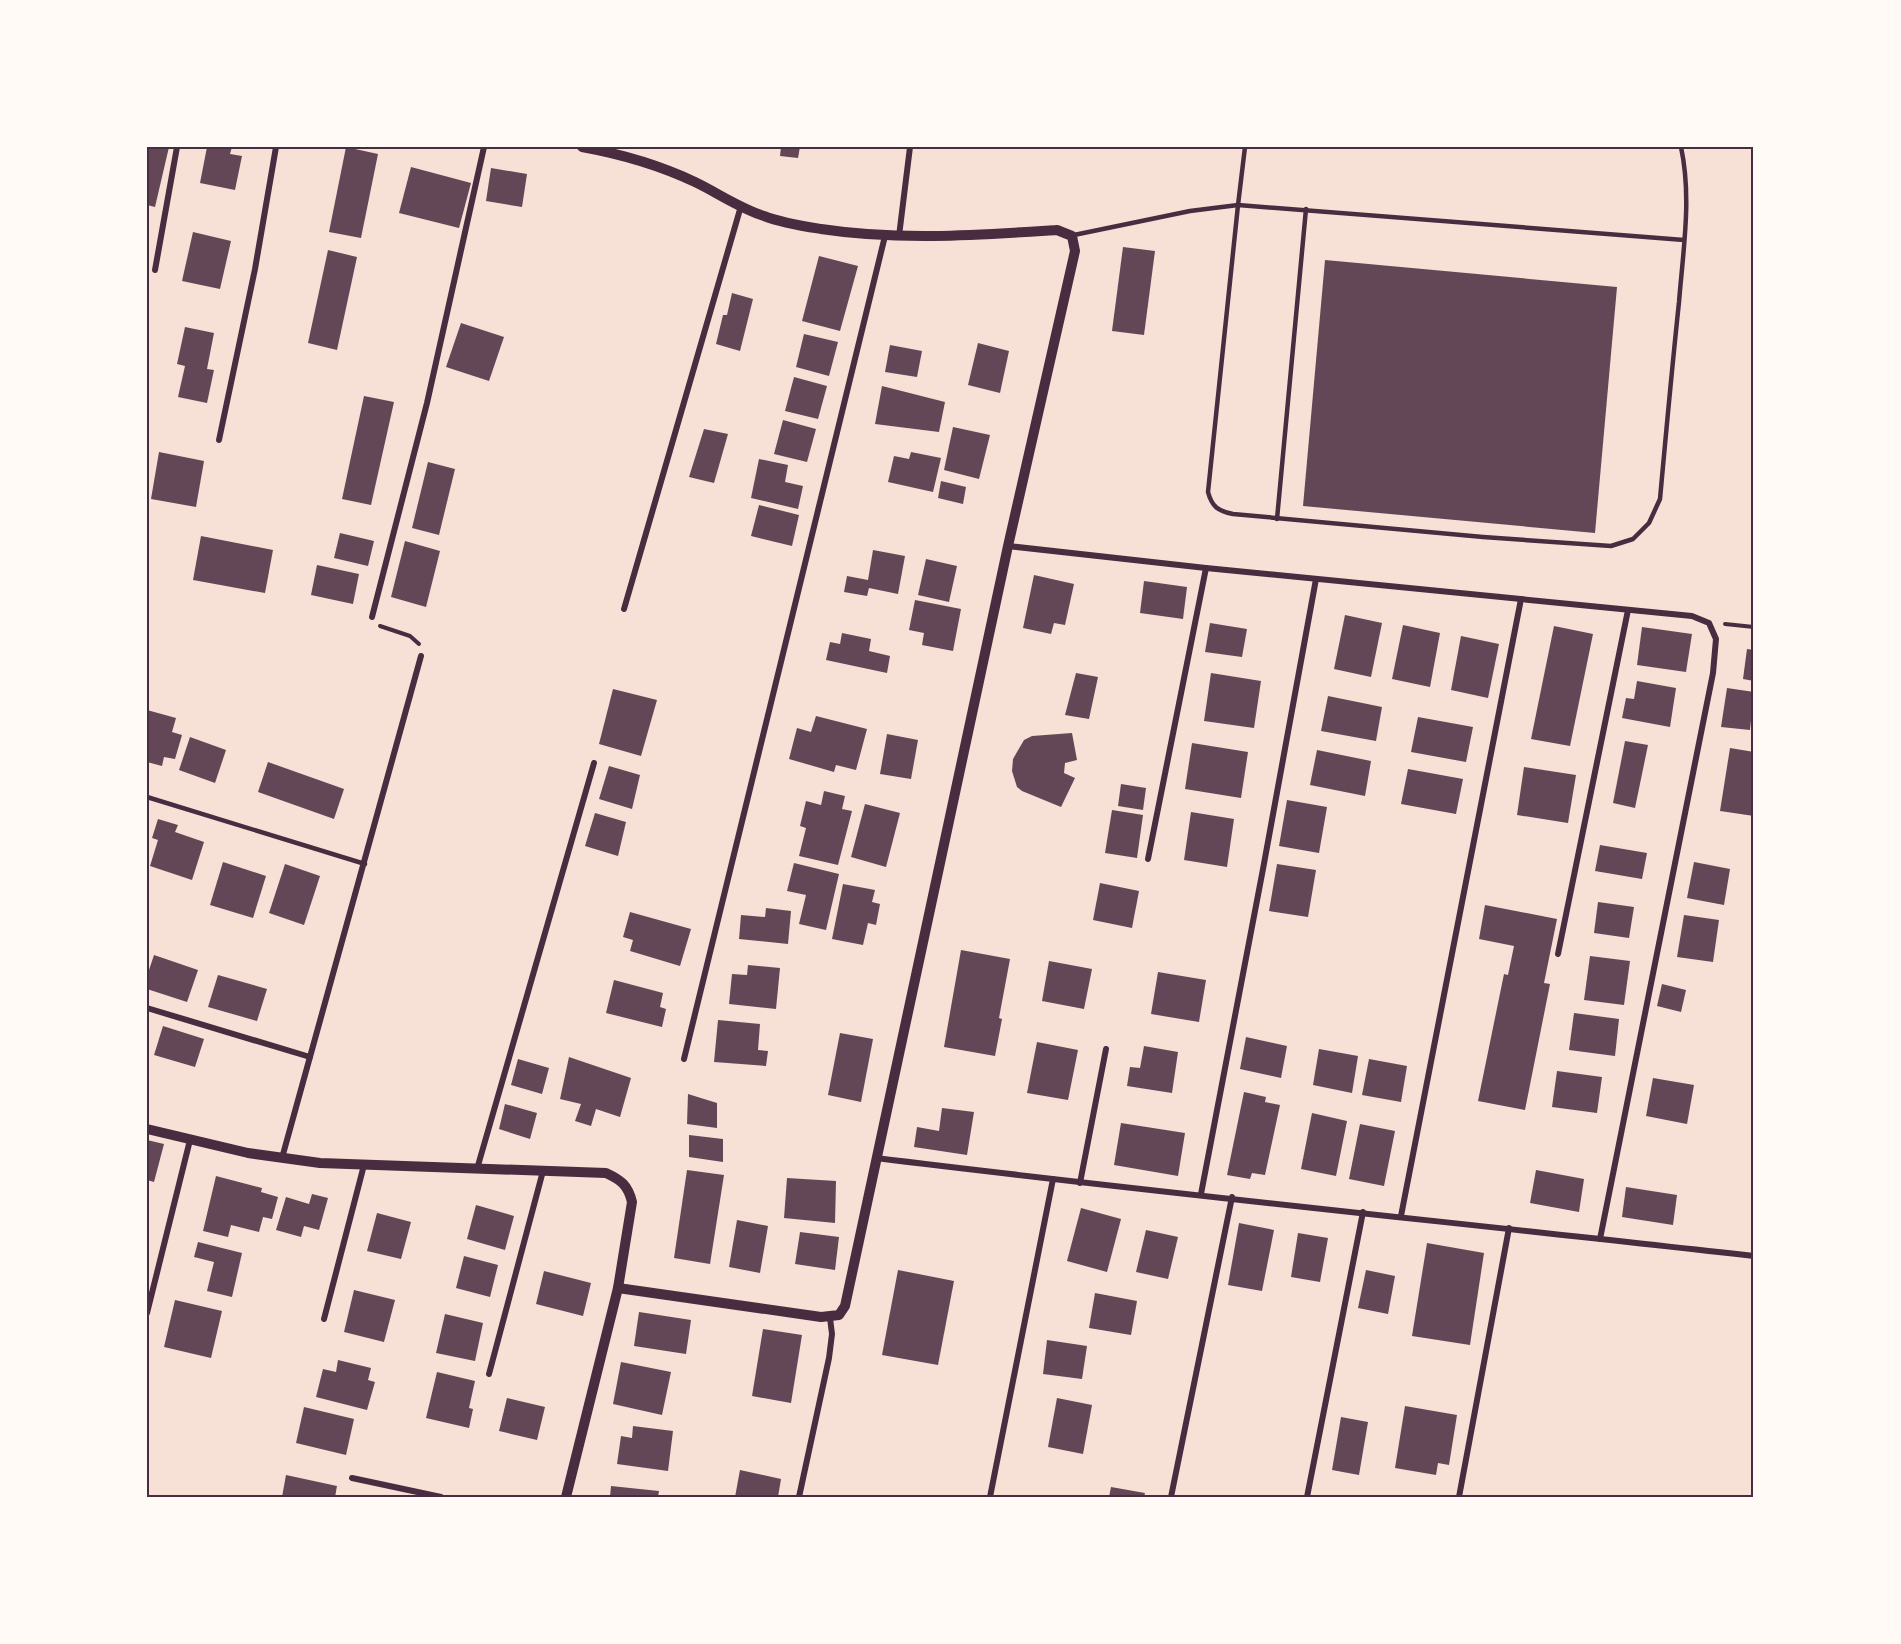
<svg xmlns="http://www.w3.org/2000/svg" width="1901" height="1644" viewBox="0 0 1901 1644" font-family="'Noto Serif',serif">
<style>
.building{fill:#644757}
.lines{fill:none;stroke-linecap:round;stroke-linejoin:round}
.path{stroke:#4a2c40;stroke-width:4}
.service{stroke:#4a2c40;stroke-width:4.5}
.minor{stroke:#4a2c40;stroke-width:6}
.tertiary{stroke:#4a2c40;stroke-width:10}
.neatline{fill:none;stroke:#4a2c40;stroke-width:2}
</style>
<rect width="100%" height="100%" fill="#f7e1d7"/>
<g class="building">
<polygon points="147,147 169,147 155,207 147,205"/>
<polygon points="207,147 232,147 230,154 242,156 235,190 200,183"/>
<polygon points="346,147 378,154 361,238 329,232"/>
<polygon points="781,147 800,147 798,158 780,156"/>
<polygon points="411,167 471,183 459,228 399,213"/>
<polygon points="491,168 527,174 522,207 486,201"/>
<polygon points="193,232 231,241 220,289 182,281"/>
<polygon points="1123,247 1155,251 1144,335 1112,331"/>
<polygon points="328,250 357,257 337,350 308,343"/>
<polygon points="819,256 858,266 840,331 802,321"/>
<polygon points="1325,260 1617,287 1595,533 1303,506"/>
<polygon points="732,293 753,299 740,351 716,344 723,315 727,315"/>
<polygon points="461,323 504,337 489,381 446,367"/>
<polygon points="185,327 214,333 207,369 214,370 207,403 178,397 185,366 177,364"/>
<polygon points="804,334 838,342 829,376 796,367"/>
<polygon points="978,343 1009,351 1000,393 968,385"/>
<polygon points="890,345 922,351 917,377 885,372"/>
<polygon points="794,377 827,386 818,419 785,411"/>
<polygon points="882,386 945,402 939,432 875,424"/>
<polygon points="364,396 394,402 371,505 342,499"/>
<polygon points="783,420 816,429 807,462 774,454"/>
<polygon points="953,427 990,435 979,479 944,470"/>
<polygon points="704,429 728,434 714,483 689,477"/>
<polygon points="159,452 204,461 196,507 151,499"/>
<polygon points="911,452 941,458 933,492 888,482 894,456 909,459"/>
<polygon points="759,459 788,465 785,482 803,486 798,509 751,498"/>
<polygon points="428,462 455,469 439,535 412,528"/>
<polygon points="941,481 966,487 963,504 938,498"/>
<polygon points="759,505 799,515 792,546 751,536"/>
<polygon points="340,533 374,541 368,566 334,558"/>
<polygon points="201,536 273,550 265,593 193,580"/>
<polygon points="405,541 440,551 426,607 391,597"/>
<polygon points="873,550 905,556 898,594 869,588 867,596 844,592 847,576 868,580"/>
<polygon points="926,559 957,566 949,602 918,595"/>
<polygon points="317,565 359,574 353,604 311,595"/>
<polygon points="1034,575 1074,584 1065,625 1054,623 1051,634 1023,628"/>
<polygon points="1144,581 1187,587 1183,619 1140,613"/>
<polygon points="915,600 961,609 953,651 922,645 924,633 909,630"/>
<polygon points="1345,615 1382,623 1371,677 1334,669"/>
<polygon points="1210,623 1247,629 1242,657 1205,652"/>
<polygon points="1403,625 1440,633 1430,687 1392,679"/>
<polygon points="1554,626 1593,634 1570,746 1531,739"/>
<polygon points="1642,627 1692,634 1686,672 1637,665"/>
<polygon points="842,633 871,639 869,651 890,656 887,673 826,660 830,642 840,644"/>
<polygon points="1461,636 1499,644 1488,698 1451,690"/>
<polygon points="1747,649 1754,650 1754,681 1743,679"/>
<polygon points="1076,673 1098,677 1089,719 1065,715"/>
<polygon points="1211,673 1261,681 1254,728 1204,721"/>
<polygon points="1637,681 1676,688 1670,727 1622,718 1626,698 1634,699"/>
<polygon points="1727,688 1754,692 1750,730 1721,727"/>
<polygon points="613,689 657,700 641,756 599,744"/>
<polygon points="1328,696 1382,707 1376,741 1321,731"/>
<polygon points="147,710 176,718 172,732 182,735 175,759 164,757 162,766 147,762"/>
<polygon points="816,716 867,729 856,770 836,765 834,772 789,759 797,728 811,732"/>
<polygon points="1418,717 1473,727 1466,762 1411,752"/>
<polygon points="1072,733 1077,760 1065,763 1064,773 1075,778 1061,807 1022,791 1017,787 1012,771 1013,759 1024,740 1032,736"/>
<polygon points="887,734 918,740 911,779 880,774"/>
<polygon points="190,737 226,750 215,783 179,770"/>
<polygon points="1625,741 1648,745 1635,808 1613,803"/>
<polygon points="1192,743 1248,752 1241,798 1185,789"/>
<polygon points="1730,748 1754,752 1754,816 1720,811"/>
<polygon points="1317,750 1371,761 1365,796 1310,785"/>
<polygon points="268,762 344,789 334,819 258,792"/>
<polygon points="609,766 640,775 632,809 599,799"/>
<polygon points="1524,767 1576,775 1568,823 1517,815"/>
<polygon points="1408,769 1463,779 1456,814 1401,804"/>
<polygon points="1121,784 1146,788 1143,810 1118,806"/>
<polygon points="824,791 845,796 842,809 852,811 838,865 799,856 806,828 800,826 806,801 821,805"/>
<polygon points="1287,800 1327,807 1319,853 1279,846"/>
<polygon points="865,804 900,813 886,867 851,857"/>
<polygon points="1112,810 1143,815 1137,858 1105,853"/>
<polygon points="1191,812 1234,819 1227,867 1184,860"/>
<polygon points="595,813 626,822 618,856 585,846"/>
<polygon points="158,819 178,825 175,832 204,842 192,880 150,866 158,840 152,838"/>
<polygon points="1600,845 1647,853 1642,879 1595,871"/>
<polygon points="223,862 266,876 253,918 210,905"/>
<polygon points="1694,862 1730,869 1724,905 1687,898"/>
<polygon points="794,863 839,874 826,930 799,924 806,895 787,891"/>
<polygon points="285,864 320,876 304,925 269,913"/>
<polygon points="1277,864 1316,870 1308,917 1269,911"/>
<polygon points="1100,883 1139,891 1132,928 1093,920"/>
<polygon points="843,884 875,890 872,902 880,904 876,925 868,923 863,945 832,939"/>
<polygon points="1598,902 1634,907 1629,938 1594,933"/>
<polygon points="1485,905 1557,919 1544,983 1550,984 1525,1110 1478,1101 1504,974 1508,975 1514,946 1479,939"/>
<polygon points="766,908 791,911 788,944 739,939 741,915 765,917"/>
<polygon points="630,912 691,929 680,966 630,951 633,940 623,937"/>
<polygon points="1684,915 1719,920 1713,962 1677,957"/>
<polygon points="961,950 1010,959 999,1018 1002,1019 995,1056 944,1047"/>
<polygon points="154,955 198,970 187,1002 147,989 147,976"/>
<polygon points="1590,956 1630,961 1624,1005 1584,1000"/>
<polygon points="1049,961 1092,969 1084,1009 1042,1001"/>
<polygon points="748,965 780,968 776,1009 729,1004 732,974 747,975"/>
<polygon points="1158,972 1206,980 1199,1022 1151,1014"/>
<polygon points="218,975 267,989 257,1021 208,1007"/>
<polygon points="614,980 663,993 660,1007 666,1009 662,1027 606,1013"/>
<polygon points="1662,984 1686,990 1681,1012 1657,1006"/>
<polygon points="1574,1013 1619,1019 1615,1056 1569,1050"/>
<polygon points="718,1020 760,1024 758,1050 768,1051 766,1066 714,1062"/>
<polygon points="163,1026 204,1039 195,1067 154,1055"/>
<polygon points="840,1033 873,1039 861,1102 828,1095"/>
<polygon points="1246,1037 1287,1046 1281,1078 1240,1069"/>
<polygon points="1037,1042 1078,1050 1068,1100 1027,1093"/>
<polygon points="1144,1046 1178,1052 1172,1093 1127,1086 1130,1067 1140,1068"/>
<polygon points="1319,1049 1358,1056 1352,1093 1313,1085"/>
<polygon points="569,1057 631,1078 620,1117 596,1109 591,1126 575,1121 581,1104 560,1099"/>
<polygon points="518,1059 549,1068 542,1094 511,1085"/>
<polygon points="1369,1059 1407,1066 1401,1102 1362,1095"/>
<polygon points="1557,1071 1602,1077 1597,1113 1552,1107"/>
<polygon points="1653,1078 1694,1085 1687,1124 1646,1116"/>
<polygon points="1244,1092 1266,1097 1265,1102 1280,1105 1265,1175 1252,1173 1250,1179 1227,1175"/>
<polygon points="688,1094 717,1103 717,1128 687,1124"/>
<polygon points="505,1104 537,1113 530,1139 499,1129"/>
<polygon points="942,1108 974,1112 967,1155 914,1147 917,1127 939,1131"/>
<polygon points="1312,1113 1347,1121 1336,1176 1301,1169"/>
<polygon points="1121,1123 1185,1133 1178,1176 1114,1165"/>
<polygon points="1360,1124 1395,1131 1384,1186 1349,1179"/>
<polygon points="689,1135 723,1139 723,1162 689,1157"/>
<polygon points="147,1140 164,1144 154,1182 147,1180"/>
<polygon points="687,1170 724,1175 710,1264 674,1258"/>
<polygon points="1536,1170 1584,1179 1579,1212 1530,1203"/>
<polygon points="216,1176 262,1188 261,1192 278,1197 272,1219 263,1217 259,1232 231,1225 228,1237 203,1231"/>
<polygon points="787,1178 836,1181 835,1223 784,1218"/>
<polygon points="1626,1187 1677,1195 1673,1225 1622,1217"/>
<polygon points="312,1194 328,1198 319,1230 304,1226 301,1237 276,1230 286,1197 309,1204"/>
<polygon points="476,1205 514,1216 505,1250 467,1239"/>
<polygon points="1081,1208 1121,1219 1107,1272 1067,1261"/>
<polygon points="377,1213 411,1222 401,1259 367,1251"/>
<polygon points="737,1220 768,1226 760,1273 729,1267"/>
<polygon points="1239,1223 1274,1230 1262,1291 1228,1285"/>
<polygon points="1146,1230 1178,1237 1168,1279 1136,1272"/>
<polygon points="800,1232 839,1237 835,1270 795,1264"/>
<polygon points="1298,1233 1328,1238 1320,1282 1291,1277"/>
<polygon points="198,1242 242,1253 232,1297 207,1291 214,1262 194,1257"/>
<polygon points="1427,1243 1484,1253 1470,1345 1412,1336"/>
<polygon points="464,1256 498,1265 490,1297 456,1288"/>
<polygon points="898,1270 954,1281 938,1365 882,1355"/>
<polygon points="1366,1270 1395,1276 1388,1314 1358,1308"/>
<polygon points="544,1271 591,1283 583,1316 536,1304"/>
<polygon points="354,1290 395,1300 384,1342 344,1332"/>
<polygon points="1095,1293 1137,1301 1131,1335 1089,1328"/>
<polygon points="175,1300 222,1311 211,1358 164,1347"/>
<polygon points="639,1312 691,1320 686,1354 634,1346"/>
<polygon points="445,1314 483,1323 475,1361 436,1353"/>
<polygon points="763,1329 802,1335 791,1403 752,1396"/>
<polygon points="1047,1340 1087,1346 1082,1379 1043,1374"/>
<polygon points="338,1360 371,1368 368,1380 375,1382 367,1410 316,1397 323,1369 336,1372"/>
<polygon points="621,1362 671,1372 662,1415 613,1404"/>
<polygon points="437,1372 475,1381 469,1408 473,1409 469,1428 426,1418"/>
<polygon points="507,1398 545,1407 537,1440 499,1431"/>
<polygon points="1057,1398 1092,1405 1083,1454 1048,1447"/>
<polygon points="1405,1406 1457,1415 1449,1465 1438,1463 1436,1475 1395,1468"/>
<polygon points="304,1407 354,1419 346,1455 296,1443"/>
<polygon points="1341,1417 1368,1422 1359,1475 1332,1470"/>
<polygon points="633,1426 673,1431 668,1471 617,1464 621,1436 632,1438"/>
<polygon points="740,1470 781,1479 778,1497 735,1497"/>
<polygon points="286,1475 337,1486 335,1497 282,1497"/>
<polygon points="611,1486 659,1491 658,1497 610,1497"/>
<polygon points="1111,1487 1145,1493 1144,1497 1109,1497"/>
</g>
<g class="lines">
<g class="path">
<polyline points="1725,624 1754,627"/>
<polyline points="380,626 410,636 419,644"/>
</g>
<g class="service">
<path d="M1681 147C1692 198 1683 251 1679 302 1672 368 1666 433 1660 499L1649 523 1633 539 1611 546 1483 537 1233 514C1218 511 1212 507 1208 492L1238 205 1684 240"/>
<polyline points="1074,235 1190,211 1238,205 1245,147"/>
<polyline points="1277,519 1306,209"/>
<polyline points="147,797 365,864"/>
</g>
<g class="minor">
<polyline points="899,236 910,147"/>
<polyline points="155,270 177,147"/>
<polyline points="219,440 255,269 276,147"/>
<polyline points="1008,546 1206,568 1692,616 1709,623 1716,639 1713,673 1600,1239"/>
<polyline points="624,609 741,206"/>
<polyline points="372,617 427,403 484,147"/>
<polyline points="1148,859 1206,568"/>
<polyline points="1558,954 1628,610"/>
<polyline points="147,1008 310,1057"/>
<polyline points="684,1059 885,236"/>
<polyline points="282,1158 421,656"/>
<path d="M876 1158C1168 1194 1461 1223 1754 1256"/>
<polyline points="477,1169 594,763"/>
<polyline points="1080,1183 1106,1049"/>
<polyline points="1201,1194 1263,869 1316,579"/>
<polyline points="1401,1216 1521,599"/>
<polyline points="147,1313 190,1140"/>
<polyline points="324,1319 364,1165"/>
<polyline points="489,1374 543,1171"/>
<polyline points="352,1478 441,1497"/>
<polyline points="799,1497 829,1358 832,1334 830,1318"/>
<polyline points="990,1497 1053,1179"/>
<polyline points="1171,1497 1232,1197"/>
<polyline points="1307,1497 1363,1212"/>
<polyline points="1459,1497 1509,1228"/>
</g>
<g class="tertiary">
<path d="M147 1129 248 1153 320 1163 606 1173C621 1180 628 1185 632 1202L618 1288"/>
<path d="M566 1497 618 1288 821 1317 839 1315 845 1306 1008 546 1075 251 1072 236 1057 230C979 235 900 241 821 229 802 226 782 223 764 216 739 208 718 193 695 182 659 165 621 154 582 147"/>
</g>
</g>
<rect width="1901" height="1644" fill="none" stroke="#fffaf5" stroke-width="297"/>
<rect x="148" y="148" width="1604" height="1348" class="neatline"/>
</svg>
